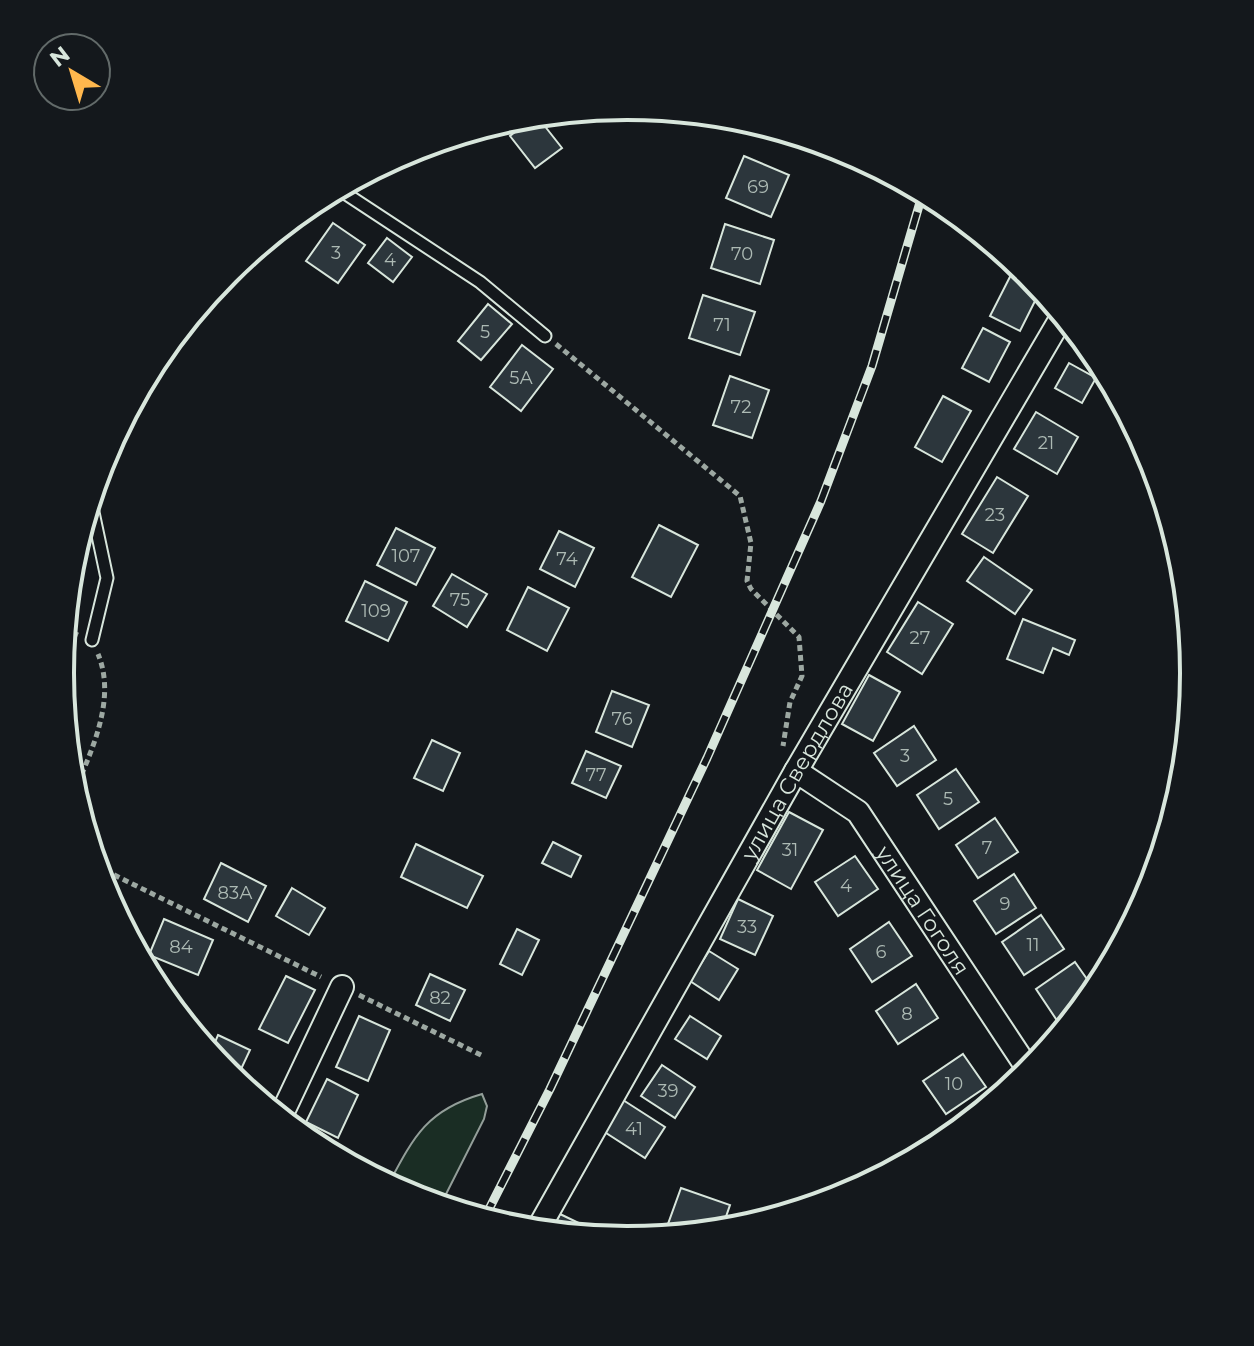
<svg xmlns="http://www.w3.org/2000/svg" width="1254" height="1346" viewBox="0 0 1254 1346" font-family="Montserrat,sans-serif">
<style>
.green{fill:#1a2d24;stroke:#939e99;stroke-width:2}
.building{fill:#2c363c;stroke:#d8e6dc;stroke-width:2}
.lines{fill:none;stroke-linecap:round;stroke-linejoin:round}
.lane-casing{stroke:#d8e6dc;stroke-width:15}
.street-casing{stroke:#d8e6dc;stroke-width:26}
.path{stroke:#9da8a2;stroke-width:5;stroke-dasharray:6 4;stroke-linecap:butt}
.lane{stroke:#14181c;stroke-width:11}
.street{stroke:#14181c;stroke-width:22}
.rail-casing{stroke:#d8e6dc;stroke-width:9}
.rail{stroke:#14181c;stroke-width:6;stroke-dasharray:18;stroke-linecap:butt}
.labels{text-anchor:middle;stroke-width:6;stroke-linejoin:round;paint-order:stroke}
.number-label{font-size:18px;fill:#adbab4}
.street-label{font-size:22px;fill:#d8e6dc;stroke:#14181c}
.rim{fill:none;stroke:#d8e6dc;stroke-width:4}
</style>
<rect width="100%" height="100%" fill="#14181c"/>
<path class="green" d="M482 1094 487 1106 484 1119 440 1206 410 1197 388 1185C414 1136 427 1110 482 1094Z"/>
<g class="building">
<polygon points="536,115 562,148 535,168 510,136"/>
<polygon points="744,156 789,175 771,217 726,198"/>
<polygon points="333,223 365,245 338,283 306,261"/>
<polygon points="725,224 774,240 760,284 711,268"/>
<polygon points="387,238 412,257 393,282 368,263"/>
<polygon points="1016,265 1028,272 1041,289 1020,331 990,316"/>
<polygon points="703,295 755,312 740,355 689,338"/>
<polygon points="488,304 512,324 481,360 458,341"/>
<polygon points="983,328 1010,342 989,382 962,368"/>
<polygon points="522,345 553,369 521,411 490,387"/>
<polygon points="1069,363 1096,378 1082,403 1055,388"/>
<polygon points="730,376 769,390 752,438 713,425"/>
<polygon points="943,396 971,411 942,462 915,447"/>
<polygon points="1036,412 1078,437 1057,474 1014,449"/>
<polygon points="997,477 1028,496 993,553 962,534"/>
<polygon points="659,525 698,545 671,597 632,577"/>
<polygon points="396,528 435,548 416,585 377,565"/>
<polygon points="559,531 594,548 575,587 540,569"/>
<polygon points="984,557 1032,590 1015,614 967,581"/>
<polygon points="452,574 487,594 467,627 433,606"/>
<polygon points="365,581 407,602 388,641 346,621"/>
<polygon points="528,587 569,608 547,651 507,630"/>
<polygon points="918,602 953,624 922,674 887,652"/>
<polygon points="1023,619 1075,640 1069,655 1053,648 1043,673 1007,659"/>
<polygon points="869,675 900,692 873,741 842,724"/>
<polygon points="612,691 649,705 632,747 596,732"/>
<polygon points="914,726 936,760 897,786 874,753"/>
<polygon points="432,740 460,753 443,791 414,778"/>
<polygon points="586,751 621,766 606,798 572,783"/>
<polygon points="956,769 979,802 939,829 917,795"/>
<polygon points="789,812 823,830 791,889 757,870"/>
<polygon points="995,818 1018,852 978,878 956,845"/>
<polygon points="553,842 581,856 571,877 542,863"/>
<polygon points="416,844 483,876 467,908 401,877"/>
<polygon points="855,856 878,889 838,916 815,882"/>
<polygon points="221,863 266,886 248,922 204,899"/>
<polygon points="1014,874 1036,908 996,934 974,901"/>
<polygon points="292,888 325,908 309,935 276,916"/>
<polygon points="738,899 773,916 755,955 720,939"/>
<polygon points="1041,915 1064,949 1024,975 1002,942"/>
<polygon points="164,919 213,940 198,975 149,955"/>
<polygon points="889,922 912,956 872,982 850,949"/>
<polygon points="517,929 539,940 522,975 500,964"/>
<polygon points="709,951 738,969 719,1000 690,981"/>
<polygon points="1075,962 1096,992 1085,1004 1058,1022 1036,989"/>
<polygon points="430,974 465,990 450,1021 416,1005"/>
<polygon points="286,976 315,990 288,1043 259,1029"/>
<polygon points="916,984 938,1018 898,1044 876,1011"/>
<polygon points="359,1016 390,1030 368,1081 336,1067"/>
<polygon points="690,1016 721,1036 707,1059 675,1039"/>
<polygon points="218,1035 250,1050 235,1082 210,1054"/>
<polygon points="963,1054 986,1087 946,1114 923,1081"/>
<polygon points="662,1065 695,1087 675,1118 641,1096"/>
<polygon points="327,1079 358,1095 338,1138 306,1122"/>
<polygon points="623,1100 665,1127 645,1158 603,1131"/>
<polygon points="681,1188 730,1205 721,1231 694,1233 668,1224"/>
<polygon points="560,1214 587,1227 582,1236 551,1232"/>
</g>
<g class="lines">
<defs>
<g id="lane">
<polyline points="337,188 480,282 545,336"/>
<polyline points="90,498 107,578 92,640"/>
</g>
<g id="street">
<path id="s1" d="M796 771 858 812 1030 1072"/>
<polyline points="280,1118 342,987"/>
<path id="s2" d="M537 1231 796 771 1063 315"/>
</g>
</defs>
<use href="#lane" class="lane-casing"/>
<use href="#street" class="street-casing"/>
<g class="path">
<polyline points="556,344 740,496 751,543 747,581 751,589 799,637 802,676 790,702 783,746"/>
<polyline points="64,629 78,635"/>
<path d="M74 793C91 751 117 700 98 654"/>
<polyline points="96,866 321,977"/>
<polyline points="359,995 483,1056"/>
</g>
<use href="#lane" class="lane"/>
<use href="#street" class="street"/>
<defs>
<polyline id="rail" points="484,1219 550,1089 707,758 821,501 872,366 923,192"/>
</defs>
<use href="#rail" class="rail-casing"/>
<use href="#rail" class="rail"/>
</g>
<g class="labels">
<g class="number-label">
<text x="758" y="193">69</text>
<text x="336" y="259">3</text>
<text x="742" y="260">70</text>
<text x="390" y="266">4</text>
<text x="722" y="331">71</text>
<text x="485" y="338">5</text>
<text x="521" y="384">5А</text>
<text x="741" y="413">72</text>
<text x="1046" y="449">21</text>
<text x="995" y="521">23</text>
<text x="406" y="562">107</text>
<text x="567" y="565">74</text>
<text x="460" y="606">75</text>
<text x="376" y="617">109</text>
<text x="920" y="644">27</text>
<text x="622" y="725">76</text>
<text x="905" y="762">3</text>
<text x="596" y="781">77</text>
<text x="948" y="805">5</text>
<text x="987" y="854">7</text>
<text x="790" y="856">31</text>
<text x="846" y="892">4</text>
<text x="235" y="899">83А</text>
<text x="1005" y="910">9</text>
<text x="747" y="933">33</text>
<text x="1033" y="951">11</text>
<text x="181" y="953">84</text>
<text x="881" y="958">6</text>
<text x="440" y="1004">82</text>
<text x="907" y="1020">8</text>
<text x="954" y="1090">10</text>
<text x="668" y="1097">39</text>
<text x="634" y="1135">41</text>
</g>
<g class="street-label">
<text dy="8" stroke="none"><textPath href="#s2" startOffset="528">улица Свердлова</textPath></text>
<text dy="8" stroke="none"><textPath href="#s1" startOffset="192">улица Гоголя</textPath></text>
</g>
</g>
<path d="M0 0H1254V1346H0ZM74 673a553 553 0 1 1 1106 0a553 553 0 1 1-1106 0Z" fill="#14181c" fill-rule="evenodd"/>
<path class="rim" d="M74 673a553 553 0 1 1 1106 0a553 553 0 1 1-1106 0Z"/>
<g transform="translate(72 72) rotate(322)"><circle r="38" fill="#14181c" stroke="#626a69" stroke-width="2"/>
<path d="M0-6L14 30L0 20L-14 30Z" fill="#ffb74d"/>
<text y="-12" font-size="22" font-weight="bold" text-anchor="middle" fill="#d8e6dc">N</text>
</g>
</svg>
